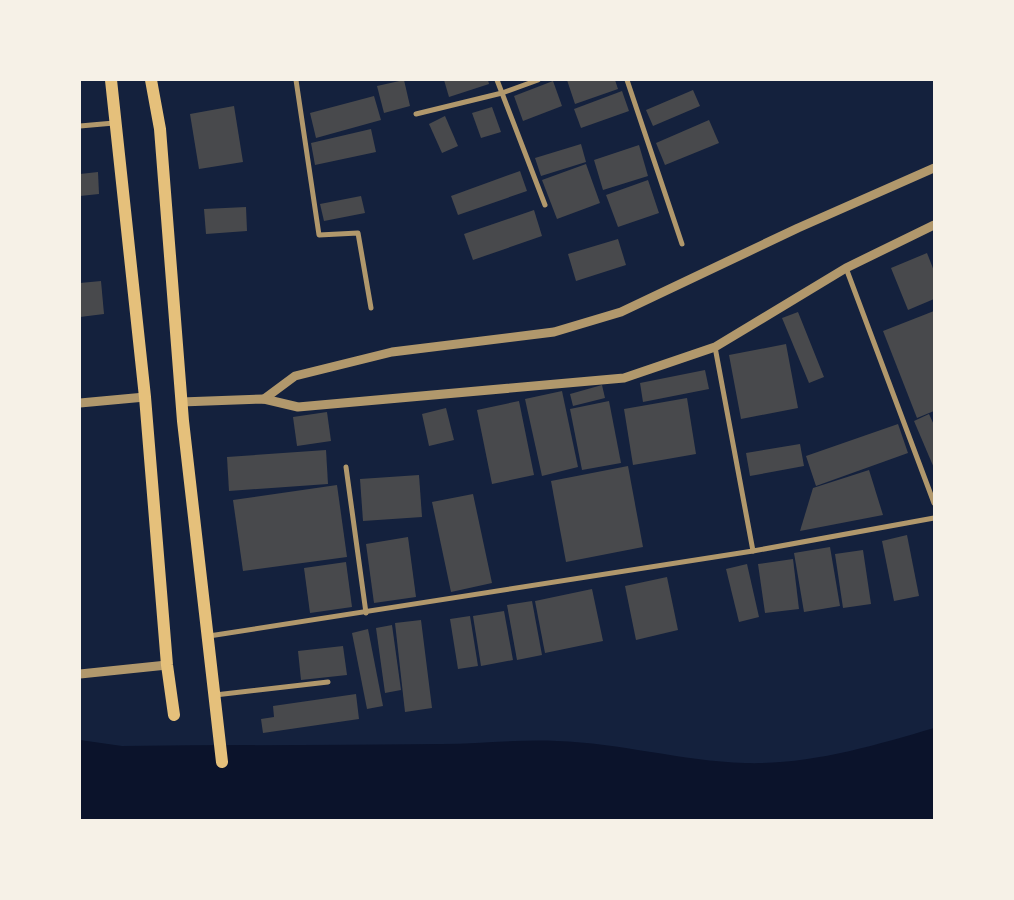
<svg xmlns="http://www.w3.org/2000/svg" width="1014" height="900" viewBox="0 0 1014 900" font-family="Poppins,sans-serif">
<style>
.water{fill:#0b132b}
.building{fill:#48494c}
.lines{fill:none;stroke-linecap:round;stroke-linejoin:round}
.minor{stroke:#b1986c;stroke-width:5}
.tertiary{stroke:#b1986c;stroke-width:9}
.primary{stroke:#e5c07b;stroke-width:12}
</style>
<rect width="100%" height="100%" fill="#14213d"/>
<path class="water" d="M934 728V820H80V740L122 746C229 745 335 745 442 744 480 744 519 739 557 741 620 743 682 761 745 763 809 765 873 746 934 728Z"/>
<g class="building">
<polygon points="404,80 410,106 384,113 377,86"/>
<polygon points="444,80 488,80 489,84 449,97"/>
<polygon points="567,80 615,80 618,89 575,104"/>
<polygon points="553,81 562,106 523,121 514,96"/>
<polygon points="693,90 700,106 653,126 646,110"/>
<polygon points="622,91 629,111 581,128 574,109"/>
<polygon points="374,96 381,120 316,138 310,113"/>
<polygon points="234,106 243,162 199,169 190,114"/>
<polygon points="492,107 501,132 481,138 472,113"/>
<polygon points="445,116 458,146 442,153 429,124"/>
<polygon points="709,120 719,143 665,165 656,143"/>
<polygon points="371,129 376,152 315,165 311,143"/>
<polygon points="581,144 586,162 541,176 535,158"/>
<polygon points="639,145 648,176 603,190 594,160"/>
<polygon points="586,164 600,203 557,219 542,180"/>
<polygon points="520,171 527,191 458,215 451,196"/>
<polygon points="98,172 99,194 80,196 80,174"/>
<polygon points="648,180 659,213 618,227 606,195"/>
<polygon points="361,196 365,213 324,221 320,204"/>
<polygon points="246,207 247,231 206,234 204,209"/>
<polygon points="534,210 542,236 473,260 464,234"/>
<polygon points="618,239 626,265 576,281 568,254"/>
<polygon points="927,253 934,271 934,299 908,310 891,268"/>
<polygon points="101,281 104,314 80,317 80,283"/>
<polygon points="934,311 934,411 917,418 883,331"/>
<polygon points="798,312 824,377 809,383 782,318"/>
<polygon points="786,344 798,408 741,419 729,355"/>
<polygon points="705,370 709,389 643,402 640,383"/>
<polygon points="602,385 605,398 573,406 570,394"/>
<polygon points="562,391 578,467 542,476 525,399"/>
<polygon points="687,398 696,454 633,465 624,409"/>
<polygon points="519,401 534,475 492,484 477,410"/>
<polygon points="609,401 621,463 582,470 570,409"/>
<polygon points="446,408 454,440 429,446 422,414"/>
<polygon points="327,412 331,441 297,446 293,417"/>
<polygon points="929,414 934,425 934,468 914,421"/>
<polygon points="898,424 908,453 816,486 806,456"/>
<polygon points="800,444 804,466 750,476 746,453"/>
<polygon points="326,450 328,484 229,491 227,457"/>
<polygon points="628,466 643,547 566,562 551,481"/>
<polygon points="869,470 883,515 800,531 813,488"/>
<polygon points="419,475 422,517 363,521 360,479"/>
<polygon points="337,485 347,557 243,571 233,500"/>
<polygon points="473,494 492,583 451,592 432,502"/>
<polygon points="907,535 919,596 894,601 882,541"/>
<polygon points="408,537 416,597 374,603 366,544"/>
<polygon points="830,547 840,606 804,612 794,553"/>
<polygon points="863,550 871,604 843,608 835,554"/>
<polygon points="793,559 799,609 765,613 758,564"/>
<polygon points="346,562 352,607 310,613 304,568"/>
<polygon points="747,564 759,617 739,622 726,569"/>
<polygon points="667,577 678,630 636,640 625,586"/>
<polygon points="592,589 603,641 545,653 535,601"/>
<polygon points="532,601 542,655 517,660 507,605"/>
<polygon points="504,611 513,660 481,666 473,616"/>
<polygon points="470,616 478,666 458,669 450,619"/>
<polygon points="421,620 432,708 405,712 395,623"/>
<polygon points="392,625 401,690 385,693 376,628"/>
<polygon points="368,629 383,706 367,709 352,633"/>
<polygon points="343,646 347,675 301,680 298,651"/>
<polygon points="356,694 359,719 263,733 261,719 274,717 273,706"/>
</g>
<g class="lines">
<g class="minor">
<polyline points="296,80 319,235 358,233 371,308"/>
<polyline points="497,80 545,205"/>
<polyline points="627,80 682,244"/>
<polyline points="416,114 502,93 538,80"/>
<polyline points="80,126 114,123"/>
<polyline points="846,268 934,503"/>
<polyline points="715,347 753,551"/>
<polyline points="346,467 366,613"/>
<polyline points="209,636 753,551 934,518"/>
<polyline points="215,695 328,682"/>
</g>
<g class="tertiary">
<polyline points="264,399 295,376 392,352 554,332 621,312 798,228 934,168"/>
<polyline points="181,402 264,399 298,407 624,378 715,347 846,268 934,225"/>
<polyline points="80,403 145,397"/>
<polyline points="80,674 167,665"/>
</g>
<g class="primary">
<polyline points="111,80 145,397 167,665 174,715"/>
<polyline points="151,80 160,129 183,421 222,762"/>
</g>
</g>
<rect width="1014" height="900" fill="none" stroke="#f6f1e7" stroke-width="162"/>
</svg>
